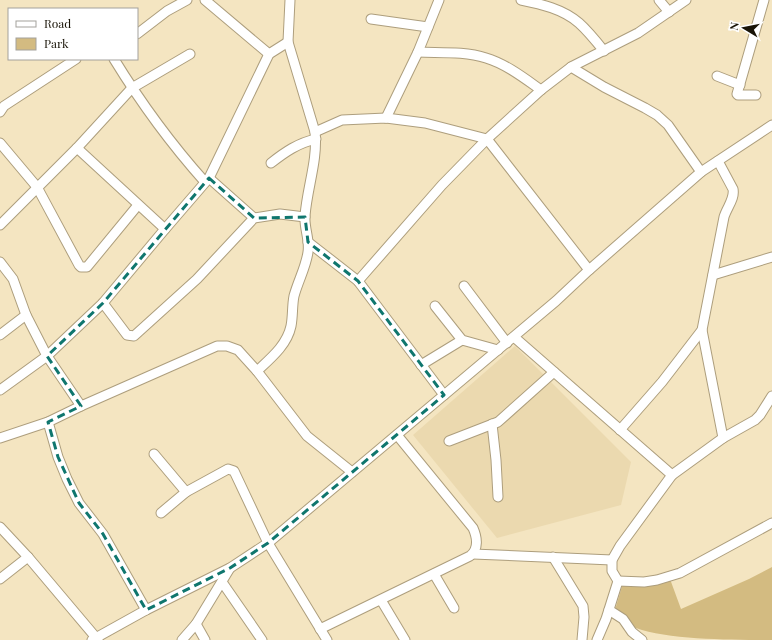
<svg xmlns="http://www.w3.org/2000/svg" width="772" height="640" viewBox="0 0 772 640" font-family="'Playfair Display',serif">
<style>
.built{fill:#ebd9af}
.green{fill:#d3bb81}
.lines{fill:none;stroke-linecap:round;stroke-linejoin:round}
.minor-casing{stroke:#ad9e7d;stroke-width:11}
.minor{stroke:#fff;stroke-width:9}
.marked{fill:none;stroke:#0f766e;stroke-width:3;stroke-dasharray:8 5;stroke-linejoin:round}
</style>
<rect width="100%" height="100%" fill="#f4e5c1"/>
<polygon class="built" points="515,346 631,462 621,505 497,538 413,435"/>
<path class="green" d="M772 567V640C735 640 668 640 636 628 628 624 621 616 615 610L623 583 670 579 681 609 749 579Z"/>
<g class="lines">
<defs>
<g id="minor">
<polyline points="205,0 269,54"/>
<path d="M521 0C541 4 563 9 579 23 588 31 596 41 604 51"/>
<polyline points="659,0 669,12"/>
<polyline points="371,19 428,27"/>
<polyline points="137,34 167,11 187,0"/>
<path d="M418 52C440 53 464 51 486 58 506 64 524 78 541 90"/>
<path d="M114 59C141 103 171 144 205 182"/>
<polyline points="571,67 604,87 645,108 657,115 668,125 701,172"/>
<polyline points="717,76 740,85"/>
<polyline points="756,95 738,95 737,94 764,0"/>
<polyline points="0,112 4,106 76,59"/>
<polyline points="386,118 418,52 439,0"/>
<polyline points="315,132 342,120 386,118 425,123 487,139 589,270"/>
<polyline points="0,143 37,187 79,265 81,267 87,267 138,205"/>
<polyline points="77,148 165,229"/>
<path d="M271 163C285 152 298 143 316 139"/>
<polyline points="209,178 254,218"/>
<polyline points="0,225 77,148 132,88 190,54"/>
<polyline points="308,242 358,281 444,395"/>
<polyline points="0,262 13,279 26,315 47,356 81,406"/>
<polyline points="713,275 772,257"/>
<polyline points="358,281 442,185 487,139 541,90 571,67 638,33 686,0"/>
<polyline points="464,286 507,343"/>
<polyline points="103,303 127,335 134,336 197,279 254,218 280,214 305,217"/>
<polyline points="435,306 462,340 498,350"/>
<polyline points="0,335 26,315"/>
<polyline points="514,337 672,475 620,546 612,560 612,571 618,581 606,619 597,640"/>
<polyline points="421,365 462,340"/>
<path d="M257 371C271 358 287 345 291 326 293 316 292 306 294 296 298 281 306 267 308 252 310 240 304 228 305 216 307 188 318 160 315 132L288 42 290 0"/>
<polyline points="0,390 47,356 103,303 165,229 209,178 269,54 288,42"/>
<polyline points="48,422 58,457 67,479 79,503 103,534 146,610"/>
<polyline points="492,424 496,460 498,497"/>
<path d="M620 430 662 382 702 330 724 217C727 207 735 199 733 189L718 161"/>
<polyline points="0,438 48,422 81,406 217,346 227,346 238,350 257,371 307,436 352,472"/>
<polyline points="723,438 755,420 760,415 772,396"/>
<polyline points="449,441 498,422 554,372"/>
<polyline points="154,454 186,492"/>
<polyline points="672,475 723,438 702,330"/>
<polyline points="161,513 186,492 228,469 234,471 268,543 327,640"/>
<polyline points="0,527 28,557 98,640"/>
<polyline points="473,554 612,560"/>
<polyline points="553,557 583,606 584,617 582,640"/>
<polyline points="434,574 454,608"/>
<polyline points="0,579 28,557"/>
<polyline points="618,581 644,582 657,580 680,573 772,523"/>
<polyline points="222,582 262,640"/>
<polyline points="381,600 405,640"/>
<polyline points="609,610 623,619 632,632 642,640"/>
<polyline points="196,624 205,640"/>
<path d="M320 629 470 556C479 549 477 537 473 528L397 435"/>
<polyline points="92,640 146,610 230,568 268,543 556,301 589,270 701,172 772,125"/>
<polyline points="182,640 196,624 230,568"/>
</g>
</defs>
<use href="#minor" class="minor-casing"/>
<use href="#minor" class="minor"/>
</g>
<path class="marked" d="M209 178 254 218 305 217 308 242 358 281 444 395 268 543 230 568 146 610 103 534 79 503 58 457 48 422 81 406 47 356 103 303Z"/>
<rect x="8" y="8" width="130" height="52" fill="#ffffff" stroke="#a3a19c"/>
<rect x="16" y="21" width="20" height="6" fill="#ffffff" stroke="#a3a19c"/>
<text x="44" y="28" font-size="12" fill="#191407">Road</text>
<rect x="16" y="38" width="20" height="12" fill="#d3bb81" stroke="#a3a19c"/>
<text x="44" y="48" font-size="12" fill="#191407">Park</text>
<g transform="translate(744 28) rotate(280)" stroke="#ffffff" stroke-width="3" paint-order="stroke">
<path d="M0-3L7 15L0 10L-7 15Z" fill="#191407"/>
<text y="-6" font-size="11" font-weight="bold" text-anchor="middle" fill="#191407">N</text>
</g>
</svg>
